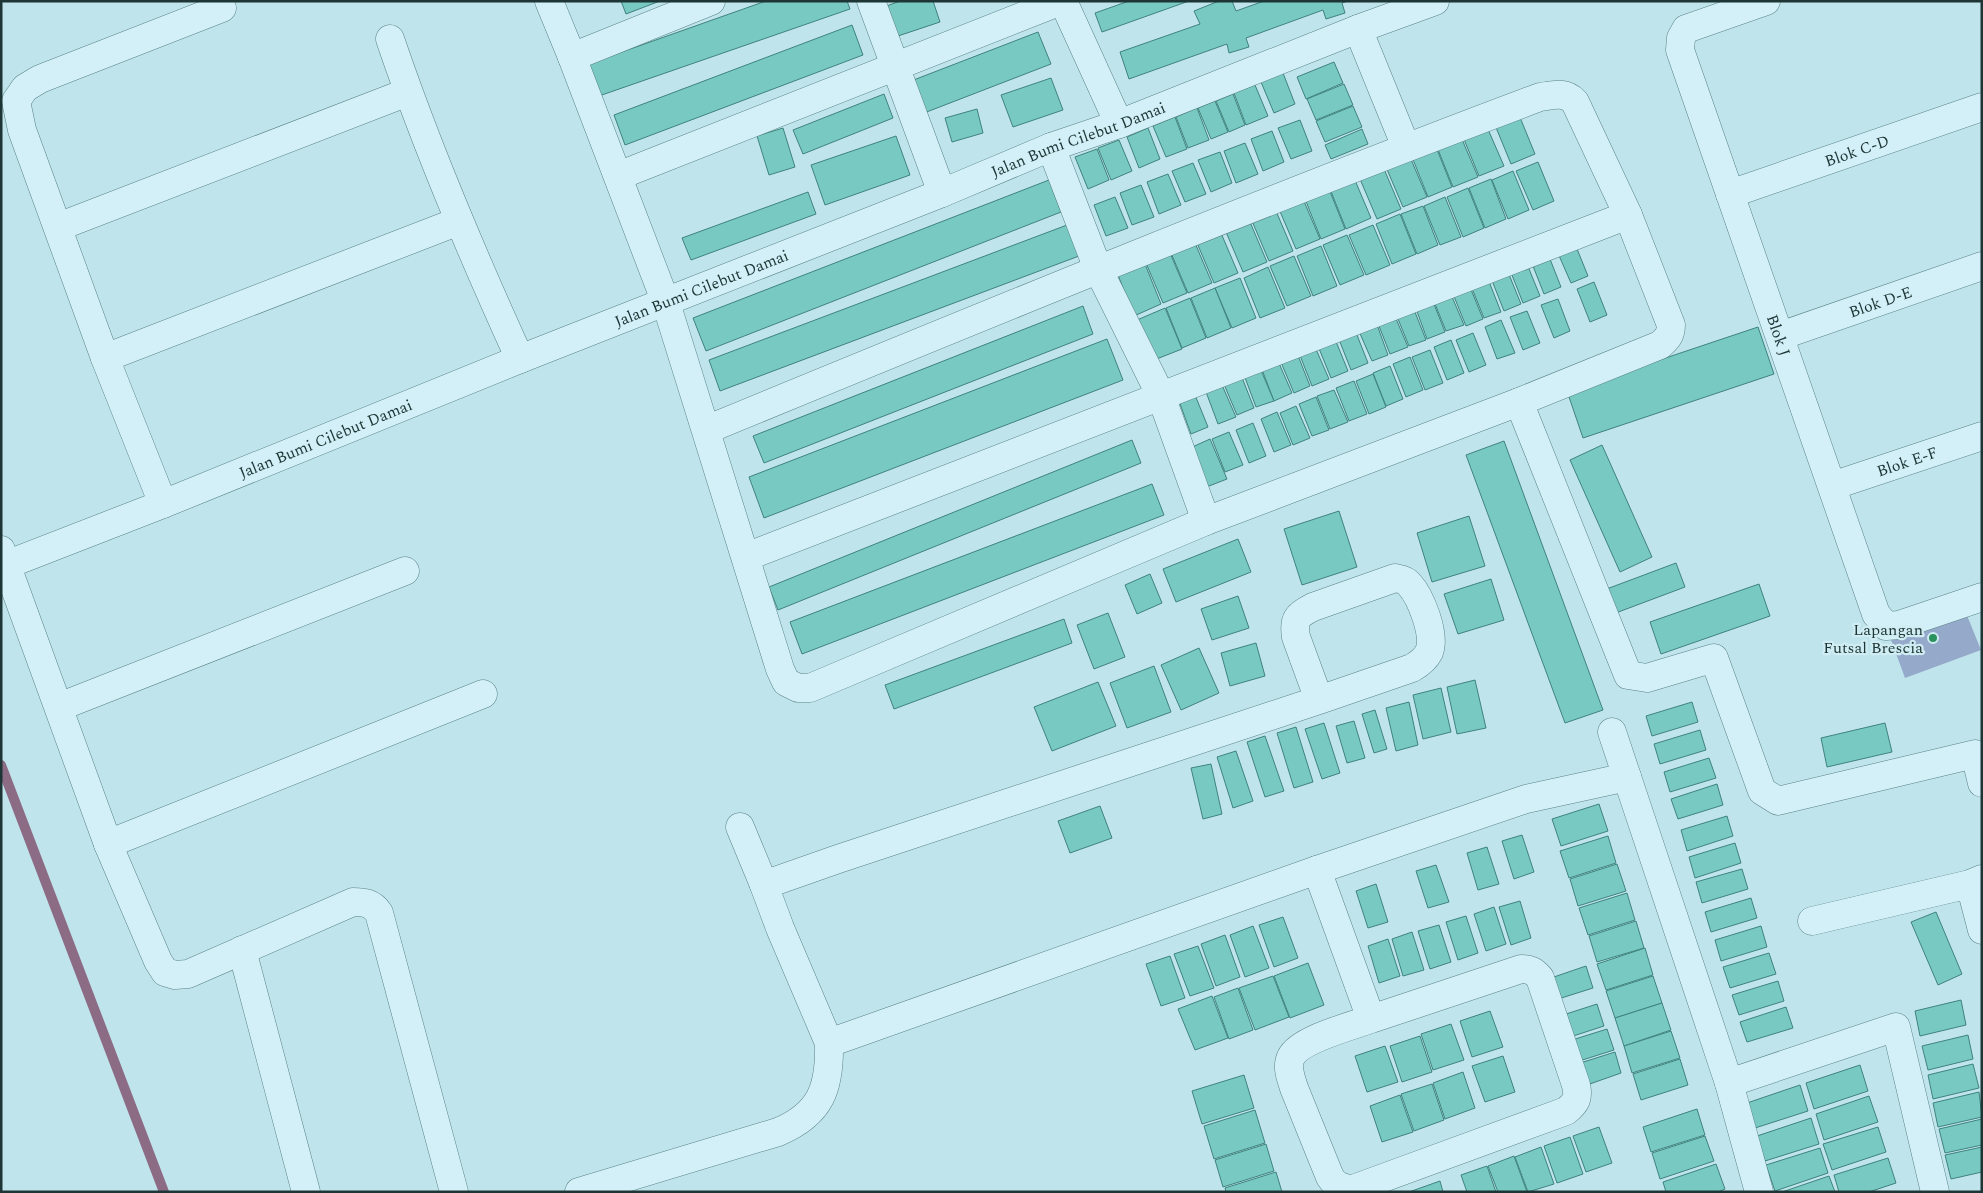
<svg xmlns="http://www.w3.org/2000/svg" width="1983" height="1193" viewBox="0 0 1983 1193" font-family="Spectral,serif">
<style>
.green{fill:#95a9ca}
.lines{fill:none;stroke-linecap:round;stroke-linejoin:round}
.stream{stroke:#8c6b84;stroke-width:10}
.building{fill:#77c9c2;stroke:#3f837c}
.street-casing{stroke:#598485;stroke-width:29}
.street{stroke:#d3f0f8;stroke-width:28}
.poi-dot{fill:#2b925d;stroke:#d0edf4;stroke-width:2}
.labels{text-anchor:middle;stroke-width:4.5;stroke-linejoin:round;paint-order:stroke}
.street-label{font-size:16px;fill:#1d3534;stroke:#d0edf4}
.poi-label{font-size:16px;fill:#1d3534;stroke:#d0edf4;text-anchor:end}
</style>
<rect width="100%" height="100%" fill="#c0e4ec"/>
<polygon class="green" points="1962,603 1981,650 1905,678 1886,626"/>
<g class="lines">
<polyline class="stream" points="1,765 164,1192"/>
</g>
<g class="building">
<polygon points="621,1 660,1 626,14"/>
<polygon points="766,1 847,1 850,9 596,97 585,65"/>
<polygon points="900,1 933,1 940,22 895,37 884,7"/>
<polygon points="1129,1 1189,1 1102,32 1095,13"/>
<polygon points="1219,1 1232,1 1236,11 1264,1 1348,1 1342,3 1345,13 1326,19 1323,10 1246,38 1249,47 1229,53 1227,44 1129,79 1120,52 1200,24 1194,11"/>
<polygon points="852,25 863,55 625,145 614,115"/>
<polygon points="1038,32 1051,64 924,113 911,81"/>
<polygon points="1334,62 1343,83 1306,99 1297,77"/>
<polygon points="1283,73 1295,104 1274,113 1261,82"/>
<polygon points="1051,78 1063,110 1013,127 1001,95"/>
<polygon points="1344,84 1353,105 1316,120 1307,99"/>
<polygon points="1255,85 1268,116 1246,125 1234,93"/>
<polygon points="884,94 893,118 803,154 793,130"/>
<polygon points="1233,94 1245,125 1229,132 1216,101"/>
<polygon points="1215,101 1228,132 1211,139 1198,108"/>
<polygon points="1353,106 1362,127 1325,142 1316,121"/>
<polygon points="1197,108 1209,140 1188,148 1176,117"/>
<polygon points="977,109 983,133 952,142 945,118"/>
<polygon points="1519,115 1535,154 1511,164 1495,125"/>
<polygon points="1175,117 1187,149 1166,157 1153,126"/>
<polygon points="1300,120 1312,151 1291,159 1278,128"/>
<polygon points="1487,127 1504,166 1479,176 1463,137"/>
<polygon points="783,128 795,167 769,175 757,136"/>
<polygon points="1148,128 1160,159 1139,168 1127,137"/>
<polygon points="1362,129 1368,144 1331,159 1325,145"/>
<polygon points="1272,131 1284,162 1263,171 1251,139"/>
<polygon points="896,136 910,175 825,205 811,165"/>
<polygon points="1461,137 1478,177 1453,187 1437,147"/>
<polygon points="1119,140 1132,171 1111,180 1098,148"/>
<polygon points="1245,143 1258,174 1236,183 1224,151"/>
<polygon points="1436,147 1452,187 1428,197 1412,157"/>
<polygon points="1097,149 1109,180 1088,189 1075,157"/>
<polygon points="1220,152 1232,183 1211,192 1198,160"/>
<polygon points="1410,157 1427,197 1403,207 1386,167"/>
<polygon points="1538,162 1554,201 1533,210 1516,171"/>
<polygon points="1193,163 1206,194 1185,202 1172,171"/>
<polygon points="1384,169 1401,209 1377,219 1360,179"/>
<polygon points="1513,171 1529,210 1508,219 1492,180"/>
<polygon points="1168,174 1181,205 1159,214 1147,182"/>
<polygon points="1354,178 1371,218 1346,229 1330,189"/>
<polygon points="1491,179 1506,219 1485,228 1469,188"/>
<polygon points="1049,180 1061,212 706,351 693,318"/>
<polygon points="1141,185 1154,217 1132,225 1120,193"/>
<polygon points="1468,188 1484,228 1463,237 1447,197"/>
<polygon points="1329,189 1345,229 1321,239 1305,199"/>
<polygon points="808,192 816,214 691,260 682,238"/>
<polygon points="1115,197 1128,228 1106,236 1094,205"/>
<polygon points="1445,197 1461,237 1440,245 1424,206"/>
<polygon points="1303,199 1320,239 1296,249 1279,209"/>
<polygon points="1423,206 1438,245 1417,254 1401,214"/>
<polygon points="1276,211 1293,251 1269,261 1252,221"/>
<polygon points="1400,214 1416,254 1392,264 1376,224"/>
<polygon points="1075,222 1087,253 720,391 709,360"/>
<polygon points="1250,222 1267,262 1243,272 1226,232"/>
<polygon points="1373,225 1390,265 1366,275 1349,235"/>
<polygon points="1221,233 1238,273 1214,283 1197,243"/>
<polygon points="1347,235 1364,275 1340,285 1323,245"/>
<polygon points="1195,243 1212,283 1188,293 1171,253"/>
<polygon points="1575,244 1588,276 1571,283 1557,251"/>
<polygon points="1321,246 1337,286 1313,296 1297,256"/>
<polygon points="1170,253 1187,293 1163,303 1146,263"/>
<polygon points="1548,254 1561,287 1544,294 1531,261"/>
<polygon points="1294,256 1311,296 1287,306 1270,266"/>
<polygon points="1145,264 1161,304 1134,316 1118,275"/>
<polygon points="1527,264 1540,296 1523,303 1510,270"/>
<polygon points="1268,267 1285,308 1260,318 1244,278"/>
<polygon points="1508,272 1521,304 1504,311 1491,278"/>
<polygon points="1240,278 1256,318 1232,328 1215,288"/>
<polygon points="1488,279 1501,312 1484,318 1471,286"/>
<polygon points="1594,282 1607,315 1590,322 1577,289"/>
<polygon points="1470,287 1483,319 1466,326 1453,294"/>
<polygon points="1215,288 1231,328 1207,338 1191,298"/>
<polygon points="1450,292 1464,325 1446,331 1433,299"/>
<polygon points="1190,298 1206,338 1182,348 1166,308"/>
<polygon points="1432,299 1445,332 1427,339 1415,306"/>
<polygon points="1558,299 1570,331 1554,338 1541,305"/>
<polygon points="1083,306 1093,334 764,463 753,436"/>
<polygon points="1413,307 1426,340 1409,346 1396,314"/>
<polygon points="1165,308 1182,349 1154,360 1137,320"/>
<polygon points="1527,311 1540,343 1523,350 1510,317"/>
<polygon points="1394,314 1408,347 1390,354 1377,321"/>
<polygon points="1501,320 1515,353 1497,359 1485,327"/>
<polygon points="1376,322 1388,355 1372,361 1358,329"/>
<polygon points="1758,327 1774,374 1583,438 1567,391"/>
<polygon points="1355,330 1368,363 1351,370 1338,337"/>
<polygon points="1473,333 1486,365 1469,372 1456,340"/>
<polygon points="1107,339 1123,380 764,518 749,477"/>
<polygon points="1335,339 1348,371 1331,378 1318,346"/>
<polygon points="1451,340 1464,373 1447,380 1434,347"/>
<polygon points="1315,347 1329,379 1312,386 1299,353"/>
<polygon points="1430,350 1443,383 1425,390 1412,357"/>
<polygon points="1297,353 1310,386 1294,393 1280,360"/>
<polygon points="1410,357 1423,390 1406,397 1393,364"/>
<polygon points="1278,361 1292,393 1274,401 1261,367"/>
<polygon points="1390,366 1403,399 1386,406 1373,373"/>
<polygon points="1260,368 1274,401 1256,407 1244,375"/>
<polygon points="1373,374 1386,407 1369,414 1356,381"/>
<polygon points="1241,375 1254,408 1237,415 1223,382"/>
<polygon points="1354,381 1367,414 1349,421 1336,388"/>
<polygon points="1222,385 1236,417 1218,424 1206,392"/>
<polygon points="1334,390 1348,422 1330,429 1317,396"/>
<polygon points="1195,395 1208,427 1191,434 1179,401"/>
<polygon points="1316,397 1329,430 1312,436 1299,404"/>
<polygon points="1296,406 1310,438 1293,445 1280,413"/>
<polygon points="1277,412 1291,445 1274,452 1261,419"/>
<polygon points="1253,423 1266,456 1249,463 1236,430"/>
<polygon points="1229,432 1243,465 1225,472 1212,439"/>
<polygon points="1210,439 1227,479 1204,488 1188,449"/>
<polygon points="1132,440 1141,463 778,610 769,587"/>
<polygon points="1504,441 1603,710 1565,723 1466,455"/>
<polygon points="1602,445 1652,557 1620,572 1570,460"/>
<polygon points="1152,484 1164,515 802,654 790,622"/>
<polygon points="1339,511 1357,567 1302,585 1284,529"/>
<polygon points="1469,516 1485,566 1432,582 1417,533"/>
<polygon points="1238,539 1251,572 1176,602 1163,569"/>
<polygon points="1676,563 1685,587 1613,614 1604,590"/>
<polygon points="1150,574 1162,603 1137,614 1125,585"/>
<polygon points="1491,579 1504,620 1458,634 1444,594"/>
<polygon points="1759,584 1770,616 1661,654 1650,622"/>
<polygon points="1238,596 1249,628 1212,640 1201,609"/>
<polygon points="1108,613 1125,657 1094,669 1077,625"/>
<polygon points="1064,619 1072,643 894,709 885,685"/>
<polygon points="1256,643 1265,676 1230,686 1221,653"/>
<polygon points="1199,648 1219,693 1181,710 1161,665"/>
<polygon points="1154,666 1171,712 1127,728 1110,683"/>
<polygon points="1475,680 1486,728 1457,734 1447,687"/>
<polygon points="1098,682 1116,726 1052,751 1034,707"/>
<polygon points="1441,688 1451,732 1423,739 1413,695"/>
<polygon points="1409,702 1418,745 1396,751 1386,708"/>
<polygon points="1692,702 1698,722 1652,736 1646,716"/>
<polygon points="1375,710 1387,749 1374,753 1362,714"/>
<polygon points="1354,721 1365,758 1347,763 1336,726"/>
<polygon points="1324,723 1340,773 1322,779 1305,729"/>
<polygon points="1885,723 1892,752 1827,767 1821,738"/>
<polygon points="1296,727 1313,782 1294,788 1277,733"/>
<polygon points="1700,730 1706,750 1660,764 1654,744"/>
<polygon points="1265,736 1284,791 1265,797 1247,742"/>
<polygon points="1236,751 1253,801 1233,808 1217,757"/>
<polygon points="1709,758 1716,778 1670,792 1664,772"/>
<polygon points="1211,764 1222,814 1203,819 1191,768"/>
<polygon points="1717,784 1723,805 1678,819 1671,799"/>
<polygon points="1599,804 1608,831 1561,846 1552,819"/>
<polygon points="1100,806 1112,838 1070,853 1058,821"/>
<polygon points="1727,816 1733,836 1687,851 1681,830"/>
<polygon points="1522,835 1534,872 1514,879 1502,841"/>
<polygon points="1608,836 1616,863 1569,878 1560,851"/>
<polygon points="1735,843 1741,863 1695,878 1689,857"/>
<polygon points="1487,847 1499,884 1478,890 1467,853"/>
<polygon points="1617,864 1626,891 1578,906 1570,879"/>
<polygon points="1436,865 1449,902 1428,908 1416,871"/>
<polygon points="1742,869 1748,889 1702,903 1696,882"/>
<polygon points="1376,884 1388,922 1368,928 1356,891"/>
<polygon points="1627,893 1635,920 1588,935 1579,908"/>
<polygon points="1751,898 1757,918 1711,932 1705,912"/>
<polygon points="1520,901 1531,938 1511,945 1499,907"/>
<polygon points="1494,907 1506,944 1486,951 1474,914"/>
<polygon points="1936,912 1962,974 1938,985 1911,922"/>
<polygon points="1466,916 1478,953 1458,960 1446,922"/>
<polygon points="1283,917 1298,958 1274,967 1259,925"/>
<polygon points="1636,921 1644,948 1597,962 1589,936"/>
<polygon points="1439,925 1451,962 1430,969 1418,931"/>
<polygon points="1253,926 1269,968 1245,977 1230,935"/>
<polygon points="1761,926 1767,947 1721,961 1715,940"/>
<polygon points="1412,932 1424,970 1403,976 1392,939"/>
<polygon points="1225,935 1240,977 1216,986 1201,944"/>
<polygon points="1388,939 1400,976 1379,983 1368,946"/>
<polygon points="1198,946 1214,988 1190,996 1174,954"/>
<polygon points="1645,948 1653,975 1606,990 1597,964"/>
<polygon points="1769,953 1776,974 1730,988 1723,967"/>
<polygon points="1170,956 1185,998 1161,1006 1146,964"/>
<polygon points="1308,963 1324,1005 1290,1018 1274,976"/>
<polygon points="1586,966 1593,988 1555,1000 1548,979"/>
<polygon points="1273,976 1289,1017 1255,1030 1239,988"/>
<polygon points="1653,976 1662,1003 1615,1018 1606,991"/>
<polygon points="1778,981 1784,1001 1739,1015 1732,995"/>
<polygon points="1238,988 1253,1030 1229,1039 1214,997"/>
<polygon points="1212,996 1228,1038 1195,1050 1178,1009"/>
<polygon points="1961,1000 1966,1025 1920,1036 1915,1011"/>
<polygon points="1662,1003 1671,1030 1624,1046 1615,1018"/>
<polygon points="1597,1004 1604,1026 1567,1038 1560,1016"/>
<polygon points="1786,1007 1793,1028 1747,1042 1740,1022"/>
<polygon points="1490,1011 1503,1047 1472,1057 1460,1021"/>
<polygon points="1451,1024 1464,1060 1433,1070 1421,1034"/>
<polygon points="1607,1029 1614,1050 1576,1062 1569,1041"/>
<polygon points="1671,1031 1680,1058 1632,1073 1624,1046"/>
<polygon points="1968,1035 1973,1059 1928,1070 1922,1046"/>
<polygon points="1420,1036 1432,1072 1402,1082 1390,1046"/>
<polygon points="1385,1046 1398,1082 1367,1092 1355,1056"/>
<polygon points="1615,1052 1621,1073 1584,1086 1577,1064"/>
<polygon points="1503,1056 1515,1092 1485,1102 1472,1066"/>
<polygon points="1680,1059 1688,1085 1641,1100 1633,1074"/>
<polygon points="1973,1064 1979,1088 1933,1099 1928,1075"/>
<polygon points="1860,1065 1868,1091 1814,1109 1806,1083"/>
<polygon points="1463,1072 1475,1108 1445,1119 1433,1083"/>
<polygon points="1244,1075 1254,1108 1202,1124 1192,1091"/>
<polygon points="1432,1084 1444,1120 1414,1131 1401,1094"/>
<polygon points="1800,1085 1808,1111 1755,1128 1747,1103"/>
<polygon points="1979,1092 1982,1117 1938,1127 1933,1103"/>
<polygon points="1400,1095 1413,1132 1382,1142 1370,1106"/>
<polygon points="1869,1096 1878,1122 1824,1140 1816,1114"/>
<polygon points="1697,1109 1705,1135 1651,1152 1643,1127"/>
<polygon points="1255,1110 1265,1143 1214,1159 1204,1126"/>
<polygon points="1811,1118 1819,1144 1765,1161 1757,1136"/>
<polygon points="1982,1119 1982,1145 1945,1153 1939,1129"/>
<polygon points="1599,1127 1612,1163 1586,1172 1573,1136"/>
<polygon points="1878,1127 1886,1152 1832,1170 1823,1144"/>
<polygon points="1705,1136 1714,1161 1660,1179 1652,1153"/>
<polygon points="1570,1137 1583,1174 1557,1183 1544,1146"/>
<polygon points="1266,1144 1274,1171 1223,1187 1215,1160"/>
<polygon points="1541,1147 1554,1184 1528,1192 1515,1157"/>
<polygon points="1982,1147 1982,1172 1951,1179 1945,1155"/>
<polygon points="1820,1148 1828,1173 1775,1191 1766,1165"/>
<polygon points="1514,1156 1527,1192 1498,1192 1488,1166"/>
<polygon points="1888,1158 1896,1183 1869,1192 1839,1192 1834,1175"/>
<polygon points="1716,1164 1725,1189 1718,1192 1666,1192 1663,1182"/>
<polygon points="1487,1166 1496,1192 1467,1192 1461,1175"/>
<polygon points="1276,1172 1282,1192 1226,1192 1225,1188"/>
<polygon points="1829,1176 1835,1192 1782,1192"/>
<polygon points="1440,1181 1443,1192 1409,1192"/>
</g>
<g class="lines">
<defs>
<g id="street">
<path d="M549 1 572 57 666 303 780 669 786 682 798 688H810L1206 521 1519 402 1660 345C1667 339 1671 335 1671 325L1628 215 1575 102C1565 91 1553 95 1540 97 1260 202 983 316 706 430"/>
<polyline points="871,1 942,193"/>
<polyline points="1063,1 1119,124"/>
<path id="s1" d="M1766 1 1686 29 1681 38 1680 50 1876 614 1886 626 1899 625 1982 597"/>
<polyline points="1358,29 1406,147"/>
<path d="M390 39C427 148 472 254 520 359"/>
<polyline points="572,57 711,1"/>
<polyline points="1051,147 1098,269 1161,396 1206,521"/>
<polyline points="618,176 1061,1"/>
<path id="s2" d="M1730 194 1982 107"/>
<polyline points="58,227 408,92"/>
<path id="s3" d="M1780 336 1982 266"/>
<polyline points="105,358 459,221"/>
<polyline points="1519,402 1628,675 1647,678 1714,658 1762,791 1778,801 1975,754 1982,783"/>
<path id="s4" d="M1832 486 1982 436"/>
<polyline points="163,504 105,358 22,130 16,101 25,88 40,79 222,8"/>
<path d="M1 550 108 844 158 961 165 972 175 975 188 974 353 902C365 902 372 903 379 913L454 1192"/>
<polyline points="746,557 1628,215"/>
<path id="s5" d="M1 567 163 504 520 359 942 193 1051 147 1119 124 1358 29 1435 1"/>
<polyline points="59,707 405,571"/>
<polyline points="1612,732 1627,777"/>
<polyline points="740,827 764,885"/>
<polyline points="108,844 483,694"/>
<path d="M1317 870 1371 1019 1521 969C1530 969 1534 971 1540 978L1576 1085C1579 1098 1576 1103 1566 1111L1353 1189C1342 1188 1336 1186 1330 1177L1294 1088C1291 1078 1286 1067 1291 1057 1300 1039 1352 1026 1371 1019"/>
<polyline points="1970,884 1982,930"/>
<polyline points="1812,921 1970,884 1982,879"/>
<polyline points="242,950 306,1192"/>
<polyline points="829,1043 1317,870 1526,799 1627,777 1729,1083 1759,1192"/>
<polyline points="1729,1083 1896,1027 1935,1192"/>
<path d="M579 1192 778 1132C821 1114 830 1088 829 1043L780 928 764 885 838 859 1319 700 1296 637C1293 619 1297 615 1313 607L1395 578C1400 579 1405 579 1409 584 1421 597 1436 635 1429 652 1425 660 1419 664 1412 668L1319 700"/>
</g>
</defs>
<use href="#street" class="street-casing"/>
<use href="#street" class="street"/>
</g>
<circle class="poi-dot" cx="1933" cy="638" r="5"/>
<g class="labels">
<g class="street-label">
<text dy="6" stroke="none"><textPath href="#s5" startOffset="1159">Jalan Bumi Cilebut Damai</textPath></text>
<text dy="6" stroke="none"><textPath href="#s2" startOffset="134">Blok C-D</textPath></text>
<text dy="6" stroke="none"><textPath href="#s5" startOffset="754">Jalan Bumi Cilebut Damai</textPath></text>
<text dy="6" stroke="none"><textPath href="#s3" startOffset="106">Blok D-E</textPath></text>
<text dy="6" stroke="none"><textPath href="#s1" startOffset="409">Blok J</textPath></text>
<text dy="6" stroke="none"><textPath href="#s5" startOffset="349">Jalan Bumi Cilebut Damai</textPath></text>
<text dy="6" stroke="none"><textPath href="#s4" startOffset="79">Blok E-F</textPath></text>
</g>
<g class="poi-label">
<text x="1923" y="635">Lapangan<tspan x="1923" dy="18">Futsal Brescia</tspan></text>
</g>
</g>
<rect width="1983" height="1193" fill="none" stroke="#1d3534" stroke-width="5"/>
</svg>
